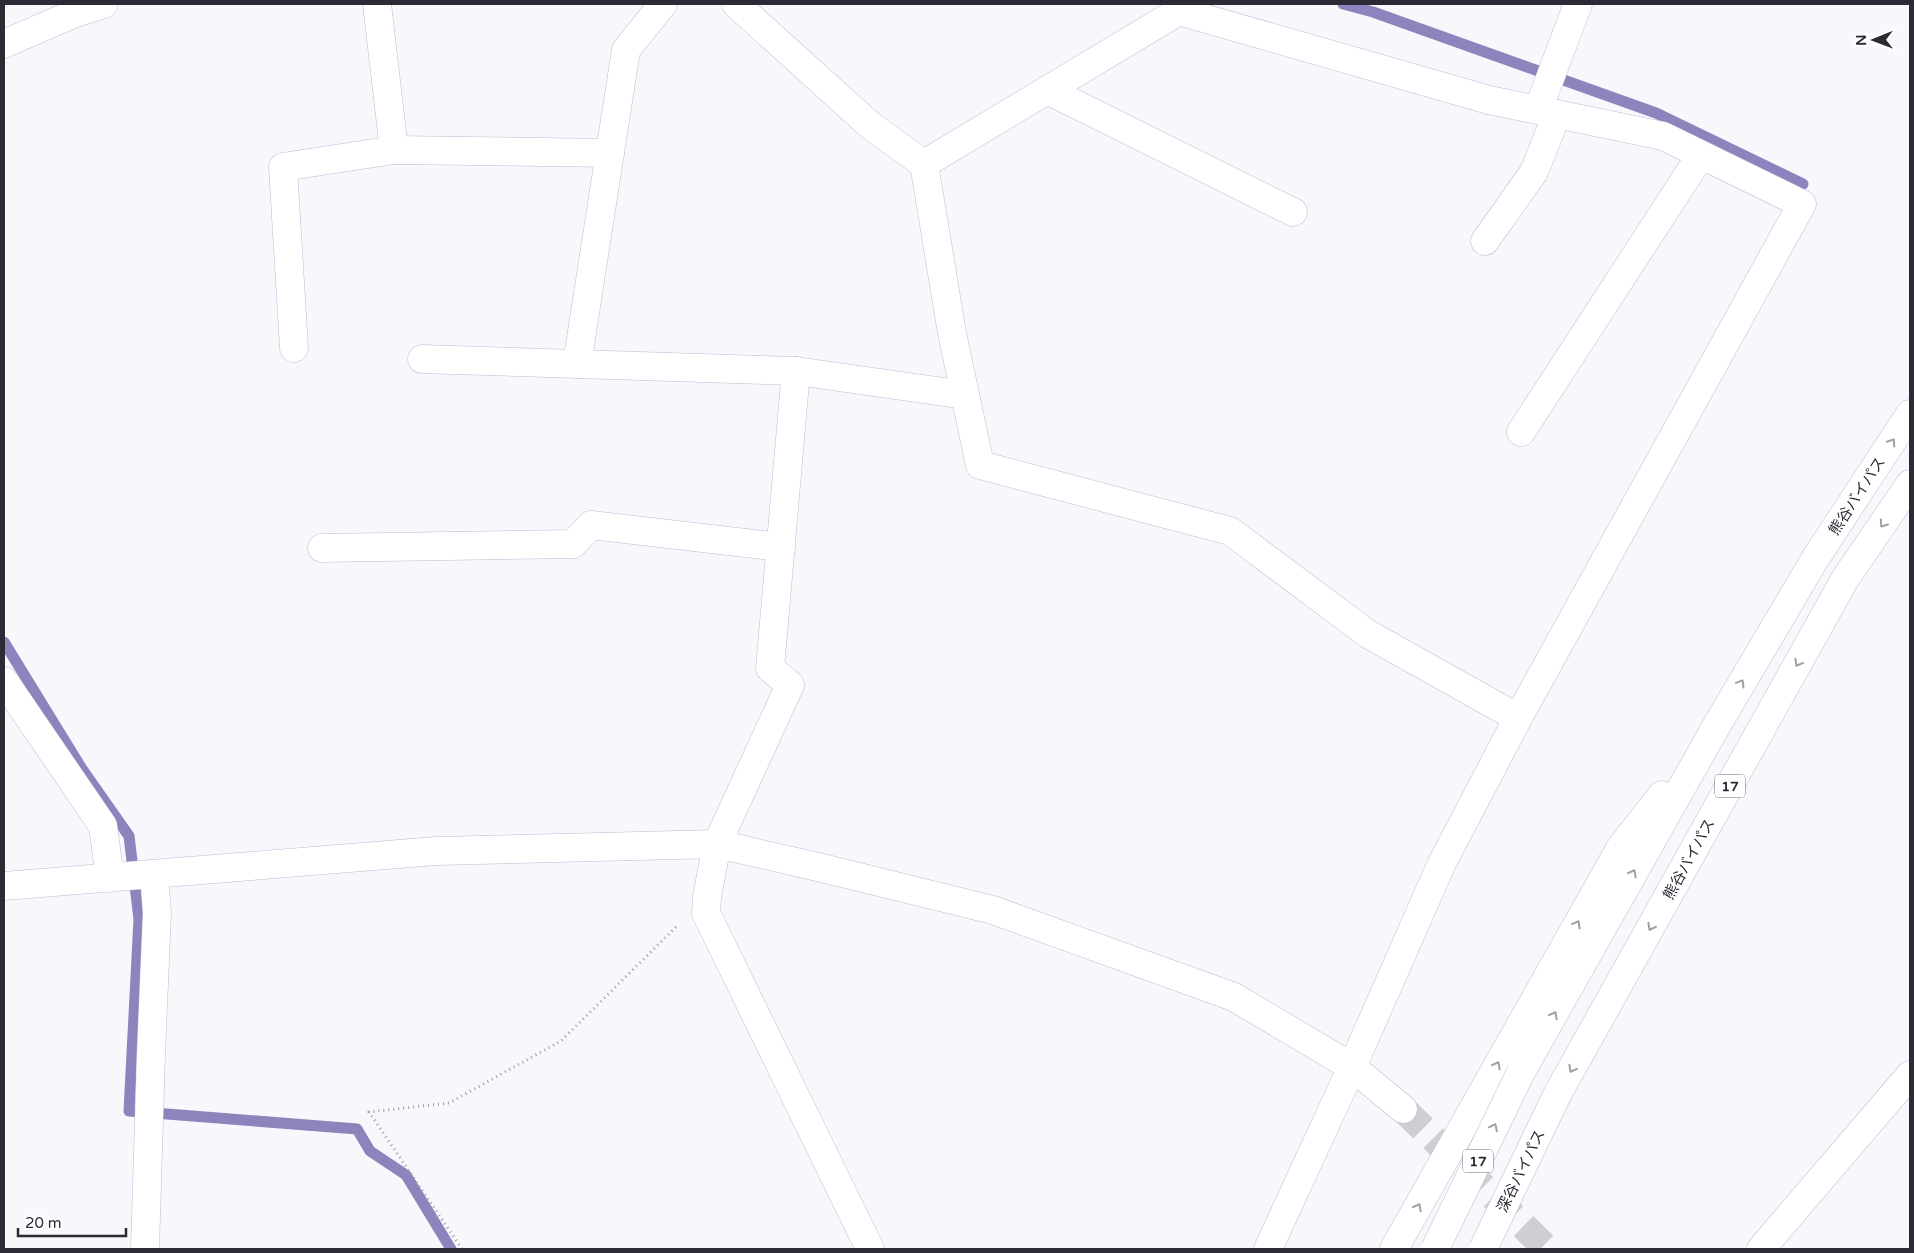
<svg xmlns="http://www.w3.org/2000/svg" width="1914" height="1253" viewBox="0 0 1914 1253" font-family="'Varela Round','Noto Sans JP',sans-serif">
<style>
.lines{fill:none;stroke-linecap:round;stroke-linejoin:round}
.stream{stroke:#8c85bd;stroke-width:11}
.street-tunnel{stroke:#ceced4;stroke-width:28;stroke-dasharray:28 14;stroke-linecap:butt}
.street-casing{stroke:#bebcd5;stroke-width:29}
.highway-casing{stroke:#bebcd5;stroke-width:29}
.path{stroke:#9b9ba2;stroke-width:3;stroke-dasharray:1 4;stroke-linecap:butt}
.street{stroke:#fff;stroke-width:28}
.highway{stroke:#fff;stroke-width:28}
.highway-bridge-casing{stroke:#bebcd5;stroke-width:29;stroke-linecap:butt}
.highway-bridge{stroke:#fff;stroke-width:28}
.oneway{stroke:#a0a0a4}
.labels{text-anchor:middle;stroke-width:4;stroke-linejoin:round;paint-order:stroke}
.shield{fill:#fff;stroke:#6b6b72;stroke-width:1}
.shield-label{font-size:14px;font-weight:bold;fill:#2c2b35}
.street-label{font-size:15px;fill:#2c2b35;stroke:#fff}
</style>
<rect width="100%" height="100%" fill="#f7f7fc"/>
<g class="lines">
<g class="stream">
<polyline points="1343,4 1373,12 1656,113 1803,184"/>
<polyline points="4,642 82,769 129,836 139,919 129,1111 357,1129 370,1151 406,1175 451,1249"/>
</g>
<polyline class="street-tunnel" points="1403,1109 1547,1249"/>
<defs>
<g id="street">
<polyline points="377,4 394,150"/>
<polyline points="736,4 871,126 924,164"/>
<polyline points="1181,4 1179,11 924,164 952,333 980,465 1230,531 1368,634 1518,718"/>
<polyline points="1179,11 1489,100 1663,136 1802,204 1518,718 1442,863 1352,1067 1268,1249"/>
<polyline points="4,44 73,14 104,4"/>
<polyline points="1047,90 1293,212"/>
<polyline points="1538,110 1578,4"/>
<polyline points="1485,241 1534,172 1557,114"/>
<polyline points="294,348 283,167 394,150 610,153"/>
<polyline points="422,359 796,371 965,395"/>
<polyline points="577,364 626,50 663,4"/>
<polyline points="796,371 770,668 790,685 717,844 707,897 706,913 870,1249"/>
<polyline points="1521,432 1701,155"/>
<polyline points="322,548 573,544 591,525 781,547"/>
<polyline points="4,681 103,826 110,878"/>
<polyline points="4,886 436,851 717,844 818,867 993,910 1234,997 1352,1067 1403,1109"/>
<polyline points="145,1249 151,1054 157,913 154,874"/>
<polyline points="1761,1249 1910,1075"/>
</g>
<g id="highway">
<polyline points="1521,1072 1717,725 1815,559 1910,414"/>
<polyline points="1558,1093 1845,579 1910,484"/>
<polyline points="1394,1249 1621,847 1662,795"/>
</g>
</defs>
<use href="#street" class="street-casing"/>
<use href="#highway" class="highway-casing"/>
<polyline class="path" points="462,1249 369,1112 449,1103 561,1041 676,927"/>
<use href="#street" class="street"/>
<use href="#highway" class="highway"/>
<defs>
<g id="highway-bridge">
<polyline points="1435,1249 1521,1072"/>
<polyline points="1483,1249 1558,1093"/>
</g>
</defs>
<use href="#highway-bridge" class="highway-bridge-casing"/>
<use href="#highway-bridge" class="highway-bridge"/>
</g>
<defs><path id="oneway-chevron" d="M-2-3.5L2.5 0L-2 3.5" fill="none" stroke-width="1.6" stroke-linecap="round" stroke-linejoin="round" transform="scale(1.25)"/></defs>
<g class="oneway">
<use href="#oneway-chevron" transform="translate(1892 442) rotate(-57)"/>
<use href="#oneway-chevron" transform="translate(1883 524) rotate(125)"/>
<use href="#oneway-chevron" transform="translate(1798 663) rotate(119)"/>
<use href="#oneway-chevron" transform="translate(1741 683) rotate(-59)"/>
<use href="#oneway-chevron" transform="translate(1633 873) rotate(-61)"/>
<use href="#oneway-chevron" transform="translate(1577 924) rotate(-61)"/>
<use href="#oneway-chevron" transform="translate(1651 927) rotate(119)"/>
<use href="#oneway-chevron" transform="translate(1554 1015) rotate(-61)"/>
<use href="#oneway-chevron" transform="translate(1497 1065) rotate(-61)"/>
<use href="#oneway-chevron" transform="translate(1572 1069) rotate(119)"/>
<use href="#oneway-chevron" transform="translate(1494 1127) rotate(-64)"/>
<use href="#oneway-chevron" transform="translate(1418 1207) rotate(-61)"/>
</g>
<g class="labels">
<g class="shield">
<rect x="1715" y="774.5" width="30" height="23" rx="4"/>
<rect x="1463" y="1149.5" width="30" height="23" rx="4"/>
</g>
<g class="shield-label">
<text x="1730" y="791">17</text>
<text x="1478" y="1166">17</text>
</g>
<g class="street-label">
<text transform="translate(1857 496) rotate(-57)" y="5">熊谷バイパス</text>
<text transform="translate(1689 859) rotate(-61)" y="5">熊谷バイパス</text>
<text transform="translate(1521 1171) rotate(-64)" y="5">深谷バイパス</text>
</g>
</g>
<rect width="1914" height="1253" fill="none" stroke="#2c2b35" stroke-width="10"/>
<g transform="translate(1874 40) rotate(269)" stroke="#ffffff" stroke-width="4" paint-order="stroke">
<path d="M0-4L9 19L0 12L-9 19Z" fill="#2c2b35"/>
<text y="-8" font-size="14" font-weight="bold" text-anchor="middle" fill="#2c2b35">N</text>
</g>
<path d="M18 1228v8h108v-8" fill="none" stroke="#2c2b35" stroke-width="2.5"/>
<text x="25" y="1228" font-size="15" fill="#2c2b35" stroke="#ffffff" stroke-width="4" paint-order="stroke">20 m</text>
</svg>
